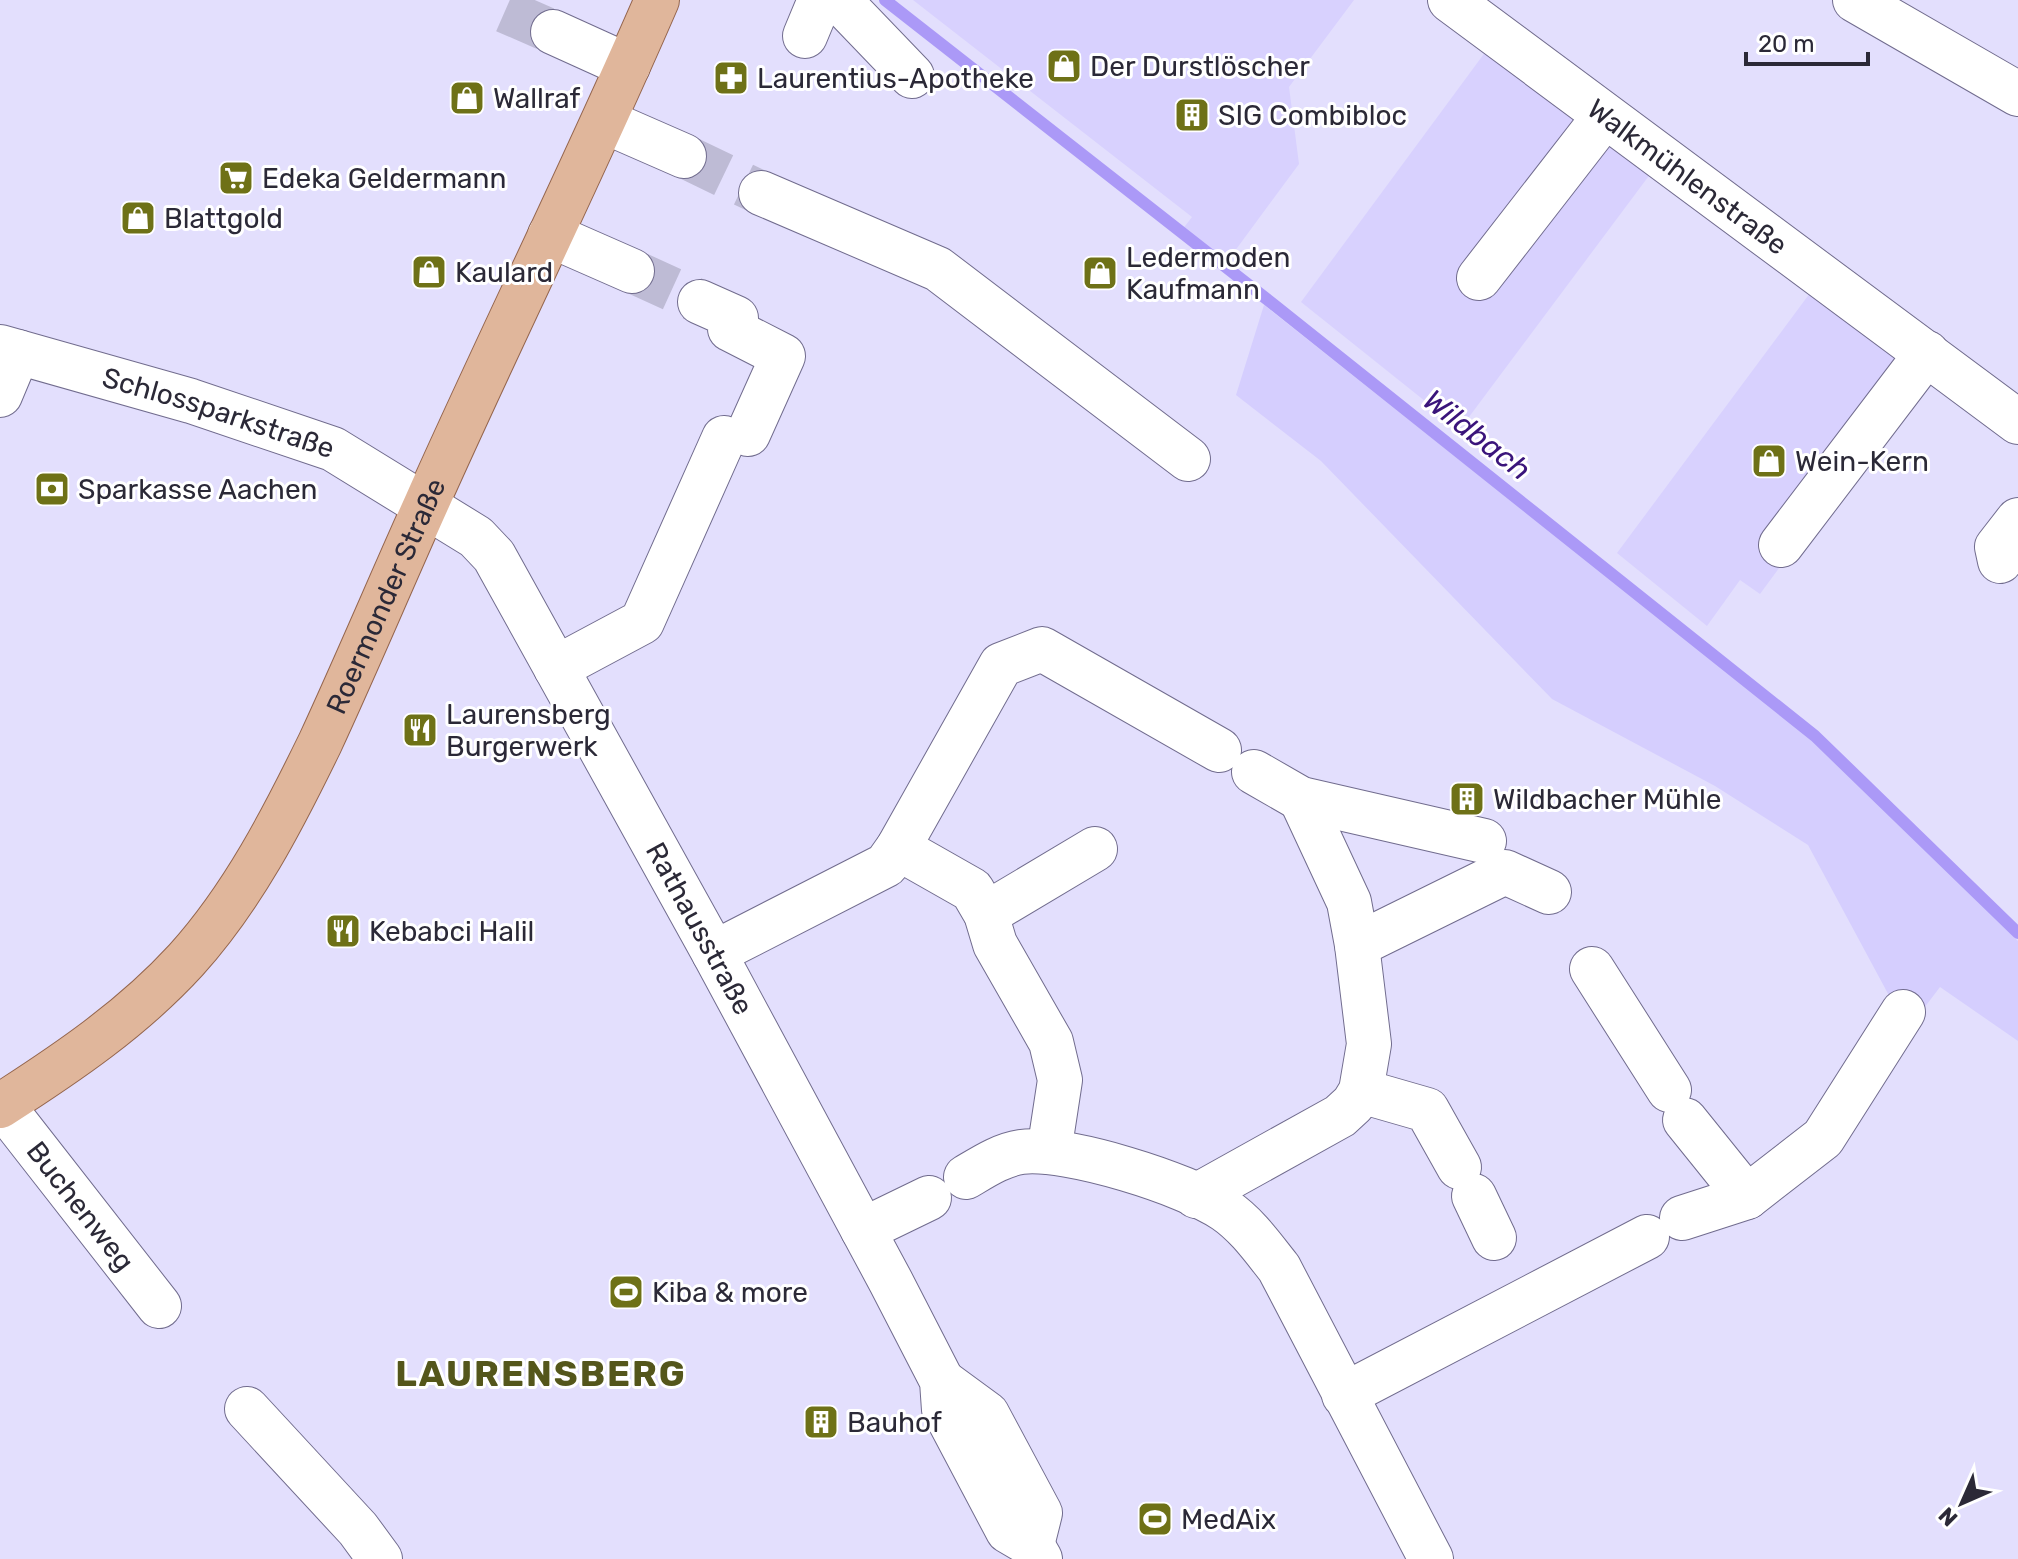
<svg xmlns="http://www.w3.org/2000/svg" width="2018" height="1559" viewBox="0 0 2018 1559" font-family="Rubik,sans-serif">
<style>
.built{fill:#d8d1fe}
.green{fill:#d5cefe}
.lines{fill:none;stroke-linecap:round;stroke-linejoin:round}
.stream{stroke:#ab99f7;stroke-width:12}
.minor-tunnel{stroke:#bebbd5;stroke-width:44;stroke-dasharray:44 22;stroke-linecap:butt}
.minor-casing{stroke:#716c8e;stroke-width:46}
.major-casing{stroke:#94654d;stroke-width:46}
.minor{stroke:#fff;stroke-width:44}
.major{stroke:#e0b69b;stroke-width:44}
.labels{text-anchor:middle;stroke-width:6;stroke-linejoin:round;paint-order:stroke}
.poi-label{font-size:28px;fill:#2b2937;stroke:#fff;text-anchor:start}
.street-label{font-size:28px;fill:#2b2937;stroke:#fff}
.water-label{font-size:30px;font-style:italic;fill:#3a147b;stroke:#fff}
.district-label{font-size:36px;font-weight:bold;letter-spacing:2px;fill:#54561b;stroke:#fff}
</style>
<rect width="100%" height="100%" fill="#e3dffd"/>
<g class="built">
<polygon points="913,0 1354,0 1289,87 1299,164 1226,263 1182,230 1192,217"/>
<polygon points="1489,47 1654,169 1460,429 1301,302"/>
<polygon points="1813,289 1924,371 1760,594 1740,580 1707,626 1617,553"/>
</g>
<polygon class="green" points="1264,305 1813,740 2018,941 2018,1041 1940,987 1915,1020 1893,1003 1808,845 1715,786 1552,699 1321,461 1236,395"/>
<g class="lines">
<polyline class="stream" points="885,0 1273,304 1815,736 2018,933"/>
<g class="minor-tunnel">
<polyline points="505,11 553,32"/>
<polyline points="684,156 761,193"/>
<polyline points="632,271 700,302"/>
</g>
<defs>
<g id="minor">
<polyline points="839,0 912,76"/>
<path id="s1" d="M1450 0 2018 422"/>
<polyline points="1855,0 2018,94"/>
<polyline points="553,32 628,66"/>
<polyline points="805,36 820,0"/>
<polyline points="604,121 684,156"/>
<polyline points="761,193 938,269 1188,459"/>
<polyline points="550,235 632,271"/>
<polyline points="1479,278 1604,117"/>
<polyline points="700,302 736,318 730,329 783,356 748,434"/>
<path id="s2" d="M0 347 191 401 333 449 476 537 494 556 714 953 891 1282 942 1381 944 1410 1008 1531 1032 1545 1040 1559"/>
<polyline points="0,395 18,352"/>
<polyline points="1781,545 1927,353"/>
<polyline points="2000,561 1997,547 2018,520"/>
<polyline points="556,668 642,622 724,438"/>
<polyline points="1254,772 1301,799 1484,841"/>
<polyline points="898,848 972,890 986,914 995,944 1051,1042 1060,1080 1049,1152"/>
<polyline points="986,914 1095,849"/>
<polyline points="1357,945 1505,872 1549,892"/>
<polyline points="714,953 886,865 898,848 1001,665 1042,649 1219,750"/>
<polyline points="1592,969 1669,1090"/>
<polyline points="1361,1091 1427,1110 1459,1167"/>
<path id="s3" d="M2 1105 159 1306"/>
<polyline points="1685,1120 1747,1197"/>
<path d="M966 1177C983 1167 1001 1155 1021 1152 1067 1146 1187 1184 1225 1210 1247 1225 1263 1248 1279 1268L1431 1559"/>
<polyline points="1196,1196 1340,1116 1353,1104 1361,1091 1369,1044 1357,945 1349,902 1301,799"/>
<polyline points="1474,1196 1494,1238"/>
<polyline points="1682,1218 1747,1197 1823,1138 1903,1012"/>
<polyline points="863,1230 929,1198"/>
<polyline points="942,1381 987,1414 1040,1513 1032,1545"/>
<polyline points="1344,1395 1647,1237"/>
<polyline points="247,1409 358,1529 380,1559"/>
</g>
<g id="major">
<path id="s4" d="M0 1106C67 1063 132 1019 186 960 243 897 283 819 320 743 357 663 391 582 427 502 502 334 584 169 657 0"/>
</g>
</defs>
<use href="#minor" class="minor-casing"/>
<use href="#major" class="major-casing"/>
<use href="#minor" class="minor"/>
<use href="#major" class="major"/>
</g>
<defs>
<symbol id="shop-square" viewBox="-11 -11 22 22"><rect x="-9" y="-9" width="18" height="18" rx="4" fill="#6e7117" stroke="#fff"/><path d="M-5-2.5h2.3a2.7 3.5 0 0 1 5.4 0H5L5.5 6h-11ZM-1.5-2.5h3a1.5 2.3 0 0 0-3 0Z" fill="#fff"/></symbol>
<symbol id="pharmacy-square" viewBox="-11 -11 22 22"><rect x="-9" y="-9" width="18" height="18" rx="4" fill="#6e7117" stroke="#fff"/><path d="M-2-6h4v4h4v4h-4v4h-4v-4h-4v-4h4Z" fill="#fff"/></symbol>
<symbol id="building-square" viewBox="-11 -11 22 22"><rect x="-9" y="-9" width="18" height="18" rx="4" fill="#6e7117" stroke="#fff"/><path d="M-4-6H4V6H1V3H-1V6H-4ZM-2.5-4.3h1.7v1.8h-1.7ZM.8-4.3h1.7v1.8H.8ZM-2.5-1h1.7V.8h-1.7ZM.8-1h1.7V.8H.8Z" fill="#fff"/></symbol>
<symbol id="supermarket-square" viewBox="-11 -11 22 22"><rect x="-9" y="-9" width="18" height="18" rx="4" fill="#6e7117" stroke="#fff"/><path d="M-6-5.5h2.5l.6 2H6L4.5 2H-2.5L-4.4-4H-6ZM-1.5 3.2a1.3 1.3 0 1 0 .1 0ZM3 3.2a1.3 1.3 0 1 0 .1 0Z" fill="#fff"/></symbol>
<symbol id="bank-square" viewBox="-11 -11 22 22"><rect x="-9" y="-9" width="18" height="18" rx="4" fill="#6e7117" stroke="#fff"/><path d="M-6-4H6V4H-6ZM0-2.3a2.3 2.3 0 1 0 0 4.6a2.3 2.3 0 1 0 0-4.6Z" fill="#fff"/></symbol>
<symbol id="restaurant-square" viewBox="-11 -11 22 22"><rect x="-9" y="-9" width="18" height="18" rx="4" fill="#6e7117" stroke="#fff"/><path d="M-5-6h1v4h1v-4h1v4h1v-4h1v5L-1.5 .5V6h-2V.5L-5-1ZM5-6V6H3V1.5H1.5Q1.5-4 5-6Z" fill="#fff"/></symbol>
<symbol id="stadium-square" viewBox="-11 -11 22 22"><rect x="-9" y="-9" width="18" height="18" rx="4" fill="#6e7117" stroke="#fff"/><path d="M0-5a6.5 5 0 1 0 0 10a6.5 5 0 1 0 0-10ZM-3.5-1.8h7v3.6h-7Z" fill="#fff"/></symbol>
</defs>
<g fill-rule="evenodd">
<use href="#shop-square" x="1044" y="46" width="40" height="40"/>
<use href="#pharmacy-square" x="711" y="58" width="40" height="40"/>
<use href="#shop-square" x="447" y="78" width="40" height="40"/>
<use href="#building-square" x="1172" y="95" width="40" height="40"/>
<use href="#supermarket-square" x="216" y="158" width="40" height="40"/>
<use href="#shop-square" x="118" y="198" width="40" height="40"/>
<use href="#shop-square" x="409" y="252" width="40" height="40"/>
<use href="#shop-square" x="1080" y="253" width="40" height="40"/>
<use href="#shop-square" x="1749" y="441" width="40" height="40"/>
<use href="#bank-square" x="32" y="469" width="40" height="40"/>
<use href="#restaurant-square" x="400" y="710" width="40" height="40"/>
<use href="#building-square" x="1447" y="779" width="40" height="40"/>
<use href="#restaurant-square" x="323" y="911" width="40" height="40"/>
<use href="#stadium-square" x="606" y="1272" width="40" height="40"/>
<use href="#building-square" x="801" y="1402" width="40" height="40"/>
<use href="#stadium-square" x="1135" y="1499" width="40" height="40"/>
</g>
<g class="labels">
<g class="poi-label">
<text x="1090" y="76">Der Durstlöscher</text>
<text x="757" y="88">Laurentius-Apotheke</text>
<text x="493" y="108">Wallraf</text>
<text x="1218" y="125">SIG Combibloc</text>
<text x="262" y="188">Edeka Geldermann</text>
<text x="164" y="228">Blattgold</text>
<text x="1126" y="267">Ledermoden<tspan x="1126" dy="32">Kaufmann</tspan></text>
<text x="455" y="282">Kaulard</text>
<text x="1795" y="471">Wein-Kern</text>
<text x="78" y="499">Sparkasse Aachen</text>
<text x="446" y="724">Laurensberg<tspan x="446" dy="32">Burgerwerk</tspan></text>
<text x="1493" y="809">Wildbacher Mühle</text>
<text x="369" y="941">Kebabci Halil</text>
<text x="652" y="1302">Kiba &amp; more</text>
<text x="847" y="1432">Bauhof</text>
<text x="1181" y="1529">MedAix</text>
</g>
<g class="street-label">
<text dy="10" stroke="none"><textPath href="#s1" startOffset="296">Walkmühlenstraße</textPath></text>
<text dy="10" stroke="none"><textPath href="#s2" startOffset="228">Schlossparkstraße</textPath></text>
<text dy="10" stroke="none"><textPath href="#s4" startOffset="654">Roermonder Straße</textPath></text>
<text dy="10" stroke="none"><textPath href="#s2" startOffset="968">Rathausstraße</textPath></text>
<text dy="10" stroke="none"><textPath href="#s3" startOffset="128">Buchenweg</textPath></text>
</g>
<g class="water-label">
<text transform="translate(1477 435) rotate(38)" y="10">Wildbach</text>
</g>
<g class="district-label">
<text x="541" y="1386">LAURENSBERG</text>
</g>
</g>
<g transform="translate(1962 1503) rotate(225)" stroke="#ffffff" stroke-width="6" paint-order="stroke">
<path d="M0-6L14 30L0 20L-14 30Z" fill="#2b2937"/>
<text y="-12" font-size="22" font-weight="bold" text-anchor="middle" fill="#2b2937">N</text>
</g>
<path d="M1746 52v12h122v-12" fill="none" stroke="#2b2937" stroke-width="4"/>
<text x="1758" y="52" font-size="24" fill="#2b2937" stroke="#ffffff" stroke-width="6" paint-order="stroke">20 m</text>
</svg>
